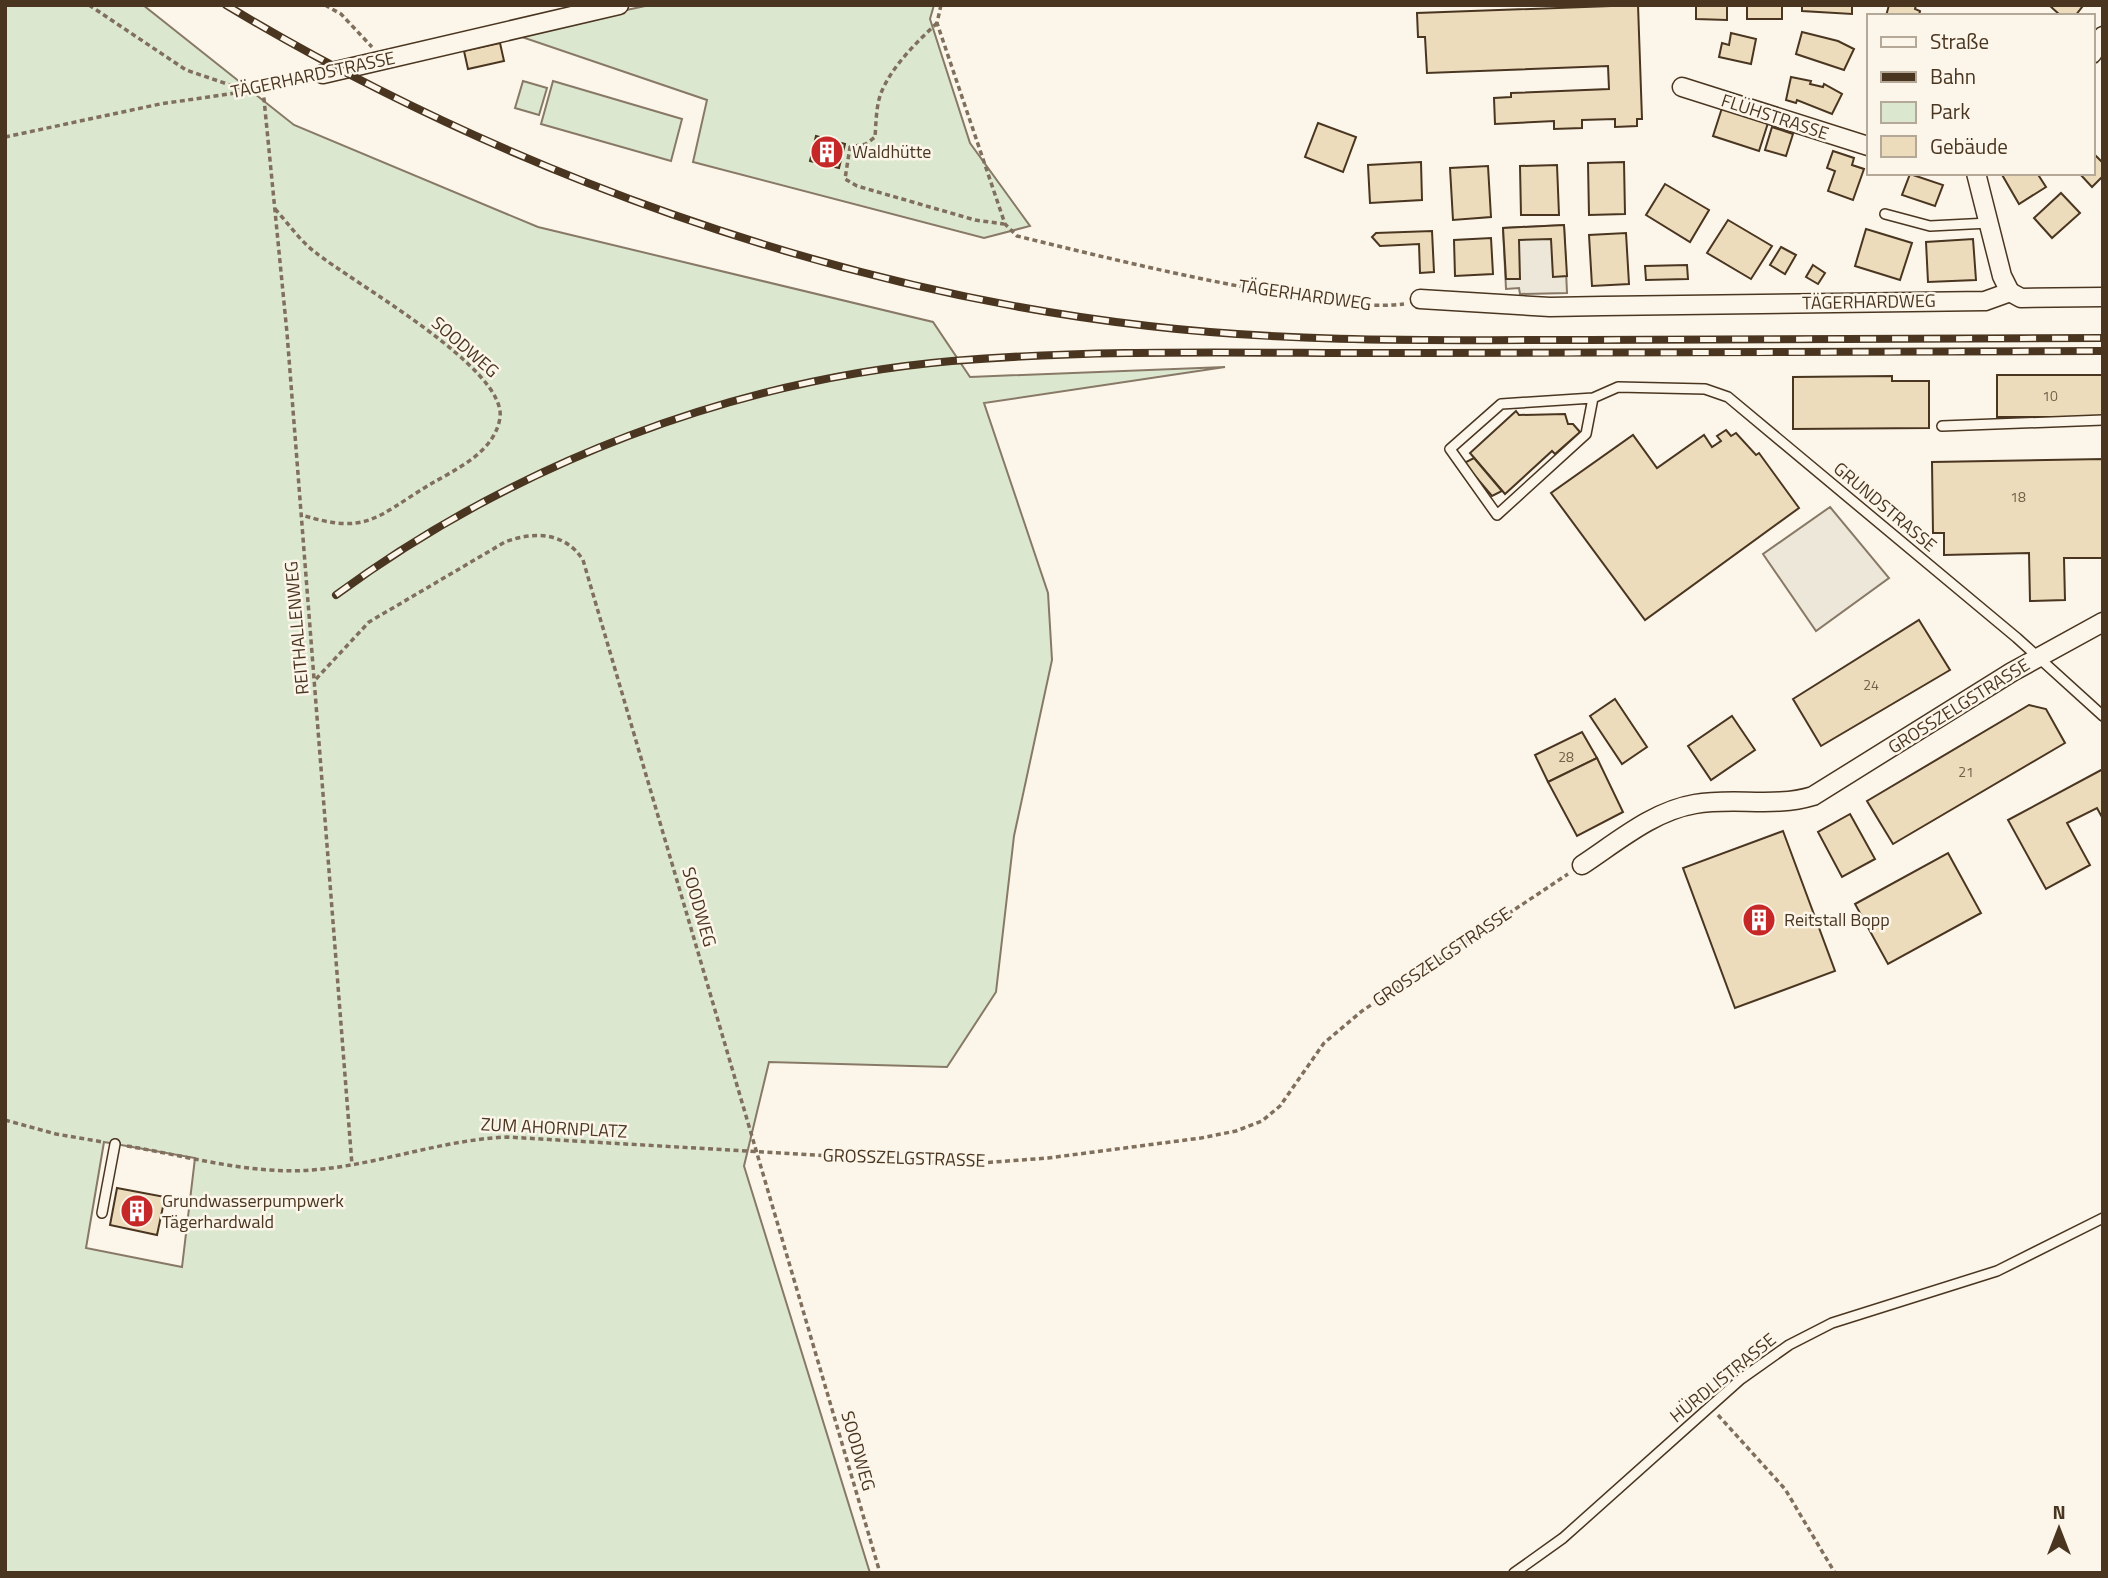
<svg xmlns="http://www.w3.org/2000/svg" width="2108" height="1578" viewBox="0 0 2108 1578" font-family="'Titillium Web',sans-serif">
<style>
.green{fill:#dce7d0;stroke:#887966;stroke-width:2;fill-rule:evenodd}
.parking{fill:#ede7d9;stroke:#887966;stroke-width:2}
.building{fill:#ecdcbc;stroke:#4a3520;stroke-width:2}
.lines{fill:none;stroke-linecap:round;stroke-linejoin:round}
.service-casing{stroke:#4a3520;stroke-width:12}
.minor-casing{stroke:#4a3520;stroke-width:21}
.path{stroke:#7f6f5c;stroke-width:3.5;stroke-dasharray:5 3.5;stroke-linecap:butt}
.service{stroke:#fbf6e9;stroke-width:9}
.minor{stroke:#fbf6e9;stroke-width:18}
.rail-casing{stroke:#4a3520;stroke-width:8}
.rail{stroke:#fbf6e9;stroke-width:5;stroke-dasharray:16;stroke-linecap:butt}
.labels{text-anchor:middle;stroke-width:5;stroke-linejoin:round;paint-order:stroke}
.number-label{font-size:14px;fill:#725f47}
.street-label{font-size:18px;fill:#4a3520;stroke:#fbf6e9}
.poi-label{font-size:18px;fill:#4a3520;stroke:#fbf6e9;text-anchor:start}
</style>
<rect width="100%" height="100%" fill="#fbf6e9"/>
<g class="green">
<path d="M5 5H143L294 125 538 227 933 322 970 377 1225 367 984 403 1048 593 1052 660 1014 836 996 992 947 1067 769 1062 744 1166 870 1573H5ZM104 1142 195 1158 182 1267 86 1248Z"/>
<polygon points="650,5 934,5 930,19 970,143 1030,226 984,238 693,162 707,100 513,34"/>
<polygon points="523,81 547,88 539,115 515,108"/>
<polygon points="553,81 682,119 671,161 541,124"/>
</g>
<g class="parking">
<polygon points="1564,225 1567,293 1520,294 1519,288 1506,289 1503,228"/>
<polygon points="1830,507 1889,578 1816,631 1763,554"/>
</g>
<g class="building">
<polygon points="1638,5 1642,119 1637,119 1637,126 1615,127 1615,119 1582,120 1582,128 1554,129 1554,121 1495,124 1494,98 1511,97 1511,93 1609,89 1608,66 1427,73 1425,37 1418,37 1417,13"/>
<polygon points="1696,5 1727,5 1727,20 1696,19"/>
<rect x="1747" y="5" width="35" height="14"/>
<polygon points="1802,5 1852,5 1852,14 1802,11"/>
<polygon points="1889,5 1916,5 1915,9 1920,11 1919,16 1886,16"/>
<polygon points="2049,5 2080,5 2082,7 2075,16 2061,16"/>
<polygon points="1802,32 1838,41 1854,49 1844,70 1796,54"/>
<polygon points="1731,33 1756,39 1751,64 1719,57 1722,43 1729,45"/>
<polygon points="500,43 504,61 468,69 464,51"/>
<polygon points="1791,77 1811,81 1810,84 1823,87 1824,84 1842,94 1832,114 1797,100 1796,103 1786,100"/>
<polygon points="1722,108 1768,123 1759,151 1713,136"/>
<polygon points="1318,123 1356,137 1343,172 1305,157"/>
<polygon points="1772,127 1793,134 1786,156 1765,150"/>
<polygon points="816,136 845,144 839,168 810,161"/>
<polygon points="1833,151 1854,158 1852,165 1864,169 1853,200 1828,191 1835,171 1827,168"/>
<polygon points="2092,152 2103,163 2103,176 2092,187 2079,173 2092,173"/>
<polygon points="1421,162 1422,200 1370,203 1368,165"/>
<polygon points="1624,162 1625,214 1589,215 1588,163"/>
<polygon points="1557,165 1559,215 1521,215 1520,166"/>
<polygon points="1488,166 1491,217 1453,220 1450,168"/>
<polygon points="2001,173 2037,173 2046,187 2019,204"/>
<polygon points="1910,174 1943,185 1935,206 1902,195"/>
<polygon points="1665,184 1709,210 1690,242 1646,215"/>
<polygon points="2061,193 2080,213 2052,238 2034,218"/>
<polygon points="1728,220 1772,246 1751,279 1707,253"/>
<polygon points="1564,225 1567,276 1553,277 1551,239 1519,240 1520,279 1506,279 1503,228"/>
<polygon points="1866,229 1912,243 1900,280 1855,266"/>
<polygon points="1432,231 1434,272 1420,273 1419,244 1380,246 1372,237 1376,233"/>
<polygon points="1626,233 1629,284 1592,286 1589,235"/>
<polygon points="1491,238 1493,274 1455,276 1454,240"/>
<polygon points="1973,239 1976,280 1928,282 1926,242"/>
<polygon points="1781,247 1796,255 1785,274 1770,265"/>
<polygon points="1687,265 1688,279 1646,280 1645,266"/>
<polygon points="1813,265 1825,273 1818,284 1806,277"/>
<rect x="1997" y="375" width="106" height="42"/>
<polygon points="1892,376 1892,381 1929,381 1929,428 1793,429 1793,377"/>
<polygon points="1516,411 1519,415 1565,414 1568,424 1573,424 1580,432 1555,454 1552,451 1505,494 1470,453"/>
<polygon points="1726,430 1731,436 1736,433 1756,455 1759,453 1799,508 1645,620 1551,493 1633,435 1657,468 1704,435 1712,447 1721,441 1717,436"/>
<polygon points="1474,458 1502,491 1492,496 1464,463"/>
<polygon points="2103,459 2103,558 2064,558 2065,600 2030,601 2029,553 1944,555 1944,533 1933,533 1932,462"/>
<polygon points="1919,620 1950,670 1821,746 1793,699"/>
<polygon points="1615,699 1647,747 1622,764 1590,716"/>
<polygon points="2029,705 2046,709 2065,743 1893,844 1867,801"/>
<polygon points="1732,716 1755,750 1711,780 1688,746"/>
<polygon points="1582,732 1597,758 1548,782 1535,755"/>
<polygon points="1597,758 1623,812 1577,836 1548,782"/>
<polygon points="2103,769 2103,819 2097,808 2067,823 2090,865 2046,889 2008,820"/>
<polygon points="1850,814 1875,859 1842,877 1818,832"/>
<polygon points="1783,831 1835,971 1735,1008 1683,868"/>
<polygon points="1948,853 1981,913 1888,964 1855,904"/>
<polygon points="117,1188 165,1197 157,1235 110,1225"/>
</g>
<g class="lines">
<defs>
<g id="service">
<polyline points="1885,214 1930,226 1989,223"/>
<polyline points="1593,398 1586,434 1497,515 1450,449 1501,404 1593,398 1618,387 1705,389 1728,397 2017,638 2103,716"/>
<polyline points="1942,426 2103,420"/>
<polyline points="102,1213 115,1144"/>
<polyline points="1514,1573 1563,1538 1741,1379 1789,1345 1832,1323 1997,1271 2103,1218"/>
</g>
<g id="minor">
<polyline points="2092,54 2103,36"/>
<polyline points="323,74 619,5"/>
<polyline points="1682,87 1868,146"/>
<polyline points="1976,173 2002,276 2010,292"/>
<polyline points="2010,292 2021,298 2103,297"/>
<polyline points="1420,299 1550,307 1603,306 1985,301 2010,292"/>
<path d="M1582 865C1617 842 1653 811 1695 804 1735 797 1774 808 1813 796L2012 672 2103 622"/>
</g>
</defs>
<use href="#service" class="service-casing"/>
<use href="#minor" class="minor-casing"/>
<g class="path">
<polyline points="89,5 186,70 245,90"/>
<polyline points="325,5 341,14 372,47"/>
<path d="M941 5 937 23 1005 224 1017 236C1103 257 1189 278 1277 293 1320 299 1362 309 1404 304"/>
<path d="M937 23C916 43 892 66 881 93 876 106 876 124 875 137L866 144 850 147 845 179 857 186 975 220 1004 224"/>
<polyline points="263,89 287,333 352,1165"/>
<polyline points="5,137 160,104 263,89 305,79"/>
<path d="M275 209C288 223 300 241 315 252 353 283 507 368 500 418 494 453 456 469 429 485 375 518 366 535 302 515"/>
<path d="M316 679 369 622 505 542C534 531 565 532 583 560L880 1573"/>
<polyline points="5,1120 56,1134 103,1142"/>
<path d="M127 1146C187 1156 252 1175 312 1170 378 1165 440 1140 507 1137L966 1164 1048 1158 1201 1138 1236 1131 1262 1121 1280 1106 1324 1043 1362 1011 1568 874"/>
<polyline points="1718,1415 1785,1489 1835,1573"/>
</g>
<use href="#service" class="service"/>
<use href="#minor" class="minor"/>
<defs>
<g id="rail">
<path d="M226 5C500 170 831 290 1149 326 1294 343 1441 340 1587 340 1759 339 1931 339 2103 338"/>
<path d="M336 595C514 464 732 380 952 361 1110 348 1269 354 1427 353 1652 353 1877 352 2103 351"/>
</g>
</defs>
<use href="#rail" class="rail-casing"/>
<use href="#rail" class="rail"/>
</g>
<defs>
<symbol id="building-disc" viewBox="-11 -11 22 22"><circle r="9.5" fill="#c62828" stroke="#fbf6e9"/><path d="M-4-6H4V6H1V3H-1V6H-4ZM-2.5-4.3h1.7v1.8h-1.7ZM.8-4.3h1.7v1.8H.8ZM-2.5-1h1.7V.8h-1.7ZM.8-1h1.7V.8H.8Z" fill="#fff"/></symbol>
</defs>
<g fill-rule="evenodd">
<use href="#building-disc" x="808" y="133" width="38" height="38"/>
<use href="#building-disc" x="1740" y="901" width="38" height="38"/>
<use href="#building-disc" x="118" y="1192" width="38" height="38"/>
</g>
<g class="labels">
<g class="number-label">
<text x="2050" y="401">10</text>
<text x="2018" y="502">18</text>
<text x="1871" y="690">24</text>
<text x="1566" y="762">28</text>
<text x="1966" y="777">21</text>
</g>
<g class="street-label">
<text transform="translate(313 75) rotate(-12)" y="6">TÄGERHARDSTRASSE</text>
<text transform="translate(1775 117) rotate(18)" y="6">FLÜHSTRASSE</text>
<text transform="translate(1305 295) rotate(8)" y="6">TÄGERHARDWEG</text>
<text transform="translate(1869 302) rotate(-1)" y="6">TÄGERHARDWEG</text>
<text transform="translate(465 347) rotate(41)" y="6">SOODWEG</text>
<text transform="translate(1885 507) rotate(40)" y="6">GRUNDSTRASSE</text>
<text transform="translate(297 628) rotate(-95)" y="6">REITHALLENWEG</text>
<text transform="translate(1959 706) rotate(-32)" y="6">GROSSZELGSTRASSE</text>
<text transform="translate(699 907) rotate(74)" y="6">SOODWEG</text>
<text transform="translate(1442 957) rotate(-34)" y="6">GROSSZELGSTRASSE</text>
<text transform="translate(554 1128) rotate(3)" y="6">ZUM AHORNPLATZ</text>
<text transform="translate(904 1158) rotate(2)" y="6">GROSSZELGSTRASSE</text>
<text transform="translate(1723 1378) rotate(-39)" y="6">HÜRDLISTRASSE</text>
<text transform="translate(858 1451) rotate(74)" y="6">SOODWEG</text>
</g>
<g class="poi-label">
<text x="852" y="158">Waldhütte</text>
<text x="1784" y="926">Reitstall Bopp</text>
<text x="162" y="1207">Grundwasserpumpwerk<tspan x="162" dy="21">Tägerhardwald</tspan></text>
</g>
</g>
<rect width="2108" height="1578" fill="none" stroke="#4a3520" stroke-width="14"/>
<rect x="1867" y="14" width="228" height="161" fill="#fbf6e9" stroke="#b4a999" stroke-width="2"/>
<rect x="1881" y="37" width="35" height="10" fill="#fbf6e9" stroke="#b4a999" stroke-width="2"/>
<text x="1930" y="49" font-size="21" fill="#4a3520">Straße</text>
<rect x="1881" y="72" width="35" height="10" fill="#4a3520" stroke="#b4a999" stroke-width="2"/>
<text x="1930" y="84" font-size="21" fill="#4a3520">Bahn</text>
<rect x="1881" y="102" width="35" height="21" fill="#dce7d0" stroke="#b4a999" stroke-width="2"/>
<text x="1930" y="119" font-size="21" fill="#4a3520">Park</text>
<rect x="1881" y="136" width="35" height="21" fill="#ecdcbc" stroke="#b4a999" stroke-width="2"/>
<text x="1930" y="154" font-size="21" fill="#4a3520">Gebäude</text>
<g transform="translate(2059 1529)" stroke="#fbf6e9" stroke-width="5" paint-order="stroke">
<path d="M0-5L12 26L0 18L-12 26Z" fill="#4a3520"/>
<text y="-10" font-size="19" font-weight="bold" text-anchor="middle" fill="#4a3520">N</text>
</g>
</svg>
